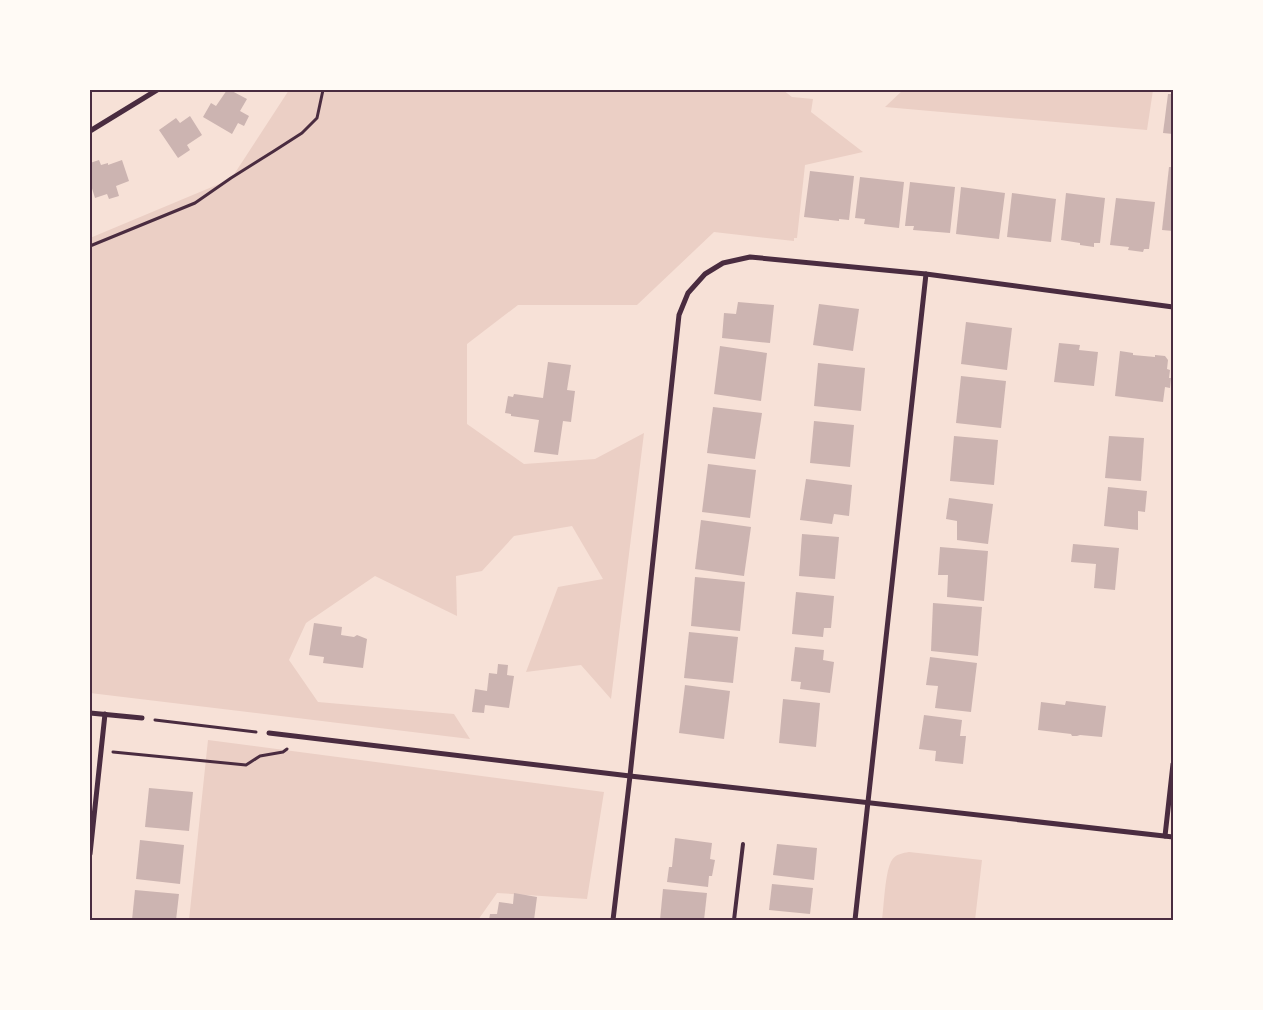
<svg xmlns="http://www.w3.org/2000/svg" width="1263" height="1010" viewBox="0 0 1263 1010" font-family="'Nunito Sans',sans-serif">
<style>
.green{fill:#ebcfc5}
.building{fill:#ccb4b1}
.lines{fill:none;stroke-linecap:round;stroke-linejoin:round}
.path{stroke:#4a2c40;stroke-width:3}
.service{stroke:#4a2c40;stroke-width:4}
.minor{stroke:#4a2c40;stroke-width:5}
.neatline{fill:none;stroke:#4a2c40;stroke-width:2}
</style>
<rect width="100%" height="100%" fill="#f7e1d7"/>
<g class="green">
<polygon points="289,90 783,90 792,97 813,99 811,112 863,152 805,165 797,238 794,238 794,241 714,232 637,305 518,305 467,344 467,424 524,464 595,459 644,433 611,699 581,665 526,672 558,587 603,579 572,526 514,536 482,571 456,576 457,616 375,576 306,623 289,660 318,702 454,714 470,739 90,693 90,238 231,179"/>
<polygon points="903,90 1153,90 1147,130 885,107"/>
<polygon points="208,740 604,792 587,899 497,893 478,920 189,920"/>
<path d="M909 852 982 860 975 920H882C884 907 885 870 892 860 896 854 903 853 909 852Z"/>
</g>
<g class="building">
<polygon points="227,90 230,90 247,99 240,111 249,116 244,126 238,123 232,134 203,117 211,103 216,106"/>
<polygon points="1168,94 1173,94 1173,134 1163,133"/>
<polygon points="190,116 202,135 187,145 190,150 178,158 159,130 176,118 180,123"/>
<polygon points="99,160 101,165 108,163 108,165 122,160 129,181 116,186 119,196 109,199 107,194 95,198 90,182 90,163"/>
<polygon points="1169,167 1173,167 1173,231 1162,230"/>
<polygon points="810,171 854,176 849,220 839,219 839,221 804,217"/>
<polygon points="860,177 904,182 899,228 864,224 865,219 855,218"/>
<polygon points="910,182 955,187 950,233 913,230 914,226 905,226"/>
<polygon points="961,187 1005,193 999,239 956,234"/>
<polygon points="1012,193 1056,199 1051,242 1007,237"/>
<polygon points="1066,193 1105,198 1100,243 1094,243 1094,247 1080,245 1080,243 1061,240"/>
<polygon points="1116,198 1155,202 1149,249 1144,249 1143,252 1128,250 1129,247 1110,245"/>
<polygon points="738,302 774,305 770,343 722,338 724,313 736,314"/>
<polygon points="819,304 859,309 853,351 813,345"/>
<polygon points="966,322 1012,328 1007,370 961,364"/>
<polygon points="1059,343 1080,345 1079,350 1098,352 1094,386 1054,382"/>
<polygon points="720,346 767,353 761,401 714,394"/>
<polygon points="1120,351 1133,353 1133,355 1155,357 1155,355 1165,356 1168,360 1167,369 1170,370 1169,378 1171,378 1170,388 1165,387 1163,402 1115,396"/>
<polygon points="548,362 571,365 567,390 575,391 571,422 563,421 558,455 534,452 539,420 511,416 511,414 505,413 508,396 513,397 514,394 543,398"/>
<polygon points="818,363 865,368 861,411 814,406"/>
<polygon points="961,376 1006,381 1001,428 956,423"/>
<polygon points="713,407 762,413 755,459 707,453"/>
<polygon points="814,421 854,425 850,467 810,463"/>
<polygon points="954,436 998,440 994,485 950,481"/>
<polygon points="1109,436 1144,438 1141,481 1105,478"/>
<polygon points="708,464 756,470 750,518 702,512"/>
<polygon points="806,479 852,485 849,516 834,514 832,524 800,520"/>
<polygon points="1108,487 1147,491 1145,512 1138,511 1138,530 1104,526"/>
<polygon points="949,498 993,504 988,544 957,540 957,521 946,519"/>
<polygon points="701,520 751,527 744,576 695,569"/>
<polygon points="802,534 839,537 835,579 799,576"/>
<polygon points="1073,544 1119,548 1115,590 1094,588 1096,564 1071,562"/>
<polygon points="940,547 988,551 984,601 947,597 948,575 938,575"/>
<polygon points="695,577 745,582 740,631 691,626"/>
<polygon points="796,592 834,596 831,628 824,628 823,637 792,634"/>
<polygon points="933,603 982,607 978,656 931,651"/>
<polygon points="314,623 342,627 341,635 354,637 357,635 367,639 363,668 323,663 324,657 309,655"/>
<polygon points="689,632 738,637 733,683 684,678"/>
<polygon points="795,647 824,650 823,660 834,662 830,693 800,689 801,682 791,681"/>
<polygon points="930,657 977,663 971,712 935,708 938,686 926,685"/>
<polygon points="498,664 508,665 507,675 514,676 509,708 485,705 484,713 472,712 475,689 487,691 489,673 497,674"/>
<polygon points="685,685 730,691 724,739 679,733"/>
<polygon points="783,699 820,703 816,747 779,743"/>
<polygon points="1066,701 1106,706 1102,737 1080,735 1077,736 1072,736 1071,734 1038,730 1041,702 1065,705"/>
<polygon points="924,715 962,720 960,736 966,736 963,764 935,761 936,751 919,749"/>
<polygon points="149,788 193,792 189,831 145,827"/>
<polygon points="675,838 712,843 710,859 715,860 712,876 709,876 708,887 667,882 669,867 672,867"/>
<polygon points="140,840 184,845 180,884 136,879"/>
<polygon points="777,844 817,848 814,880 773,875"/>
<polygon points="772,884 813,888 810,914 769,910"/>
<polygon points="663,889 707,893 704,920 660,920"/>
<polygon points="135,890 179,894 176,920 132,920"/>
<polygon points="514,893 537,897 534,920 489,920 490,914 497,914 499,902 513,904"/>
</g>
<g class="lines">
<g class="path">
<polyline points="90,246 195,203 231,178 274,151 302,133 317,118 323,90"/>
<polyline points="155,720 256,732"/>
<polyline points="113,752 246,765 260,756 283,752 287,749"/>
</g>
<polyline class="service" points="734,920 743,844"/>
<g class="minor">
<polyline points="90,131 157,90"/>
<polyline points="90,713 142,718"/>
<polyline points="269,733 630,776 1173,837"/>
<polyline points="1165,836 1173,764"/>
<polyline points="90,854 105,714"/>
<polyline points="613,920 630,776 679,315 688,293 705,274 723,263 750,257 926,274 1173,307"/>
<polyline points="855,920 926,274"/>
</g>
</g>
<rect width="1263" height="1010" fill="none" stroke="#fffaf5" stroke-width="182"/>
<rect x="91" y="91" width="1081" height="828" class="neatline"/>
</svg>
